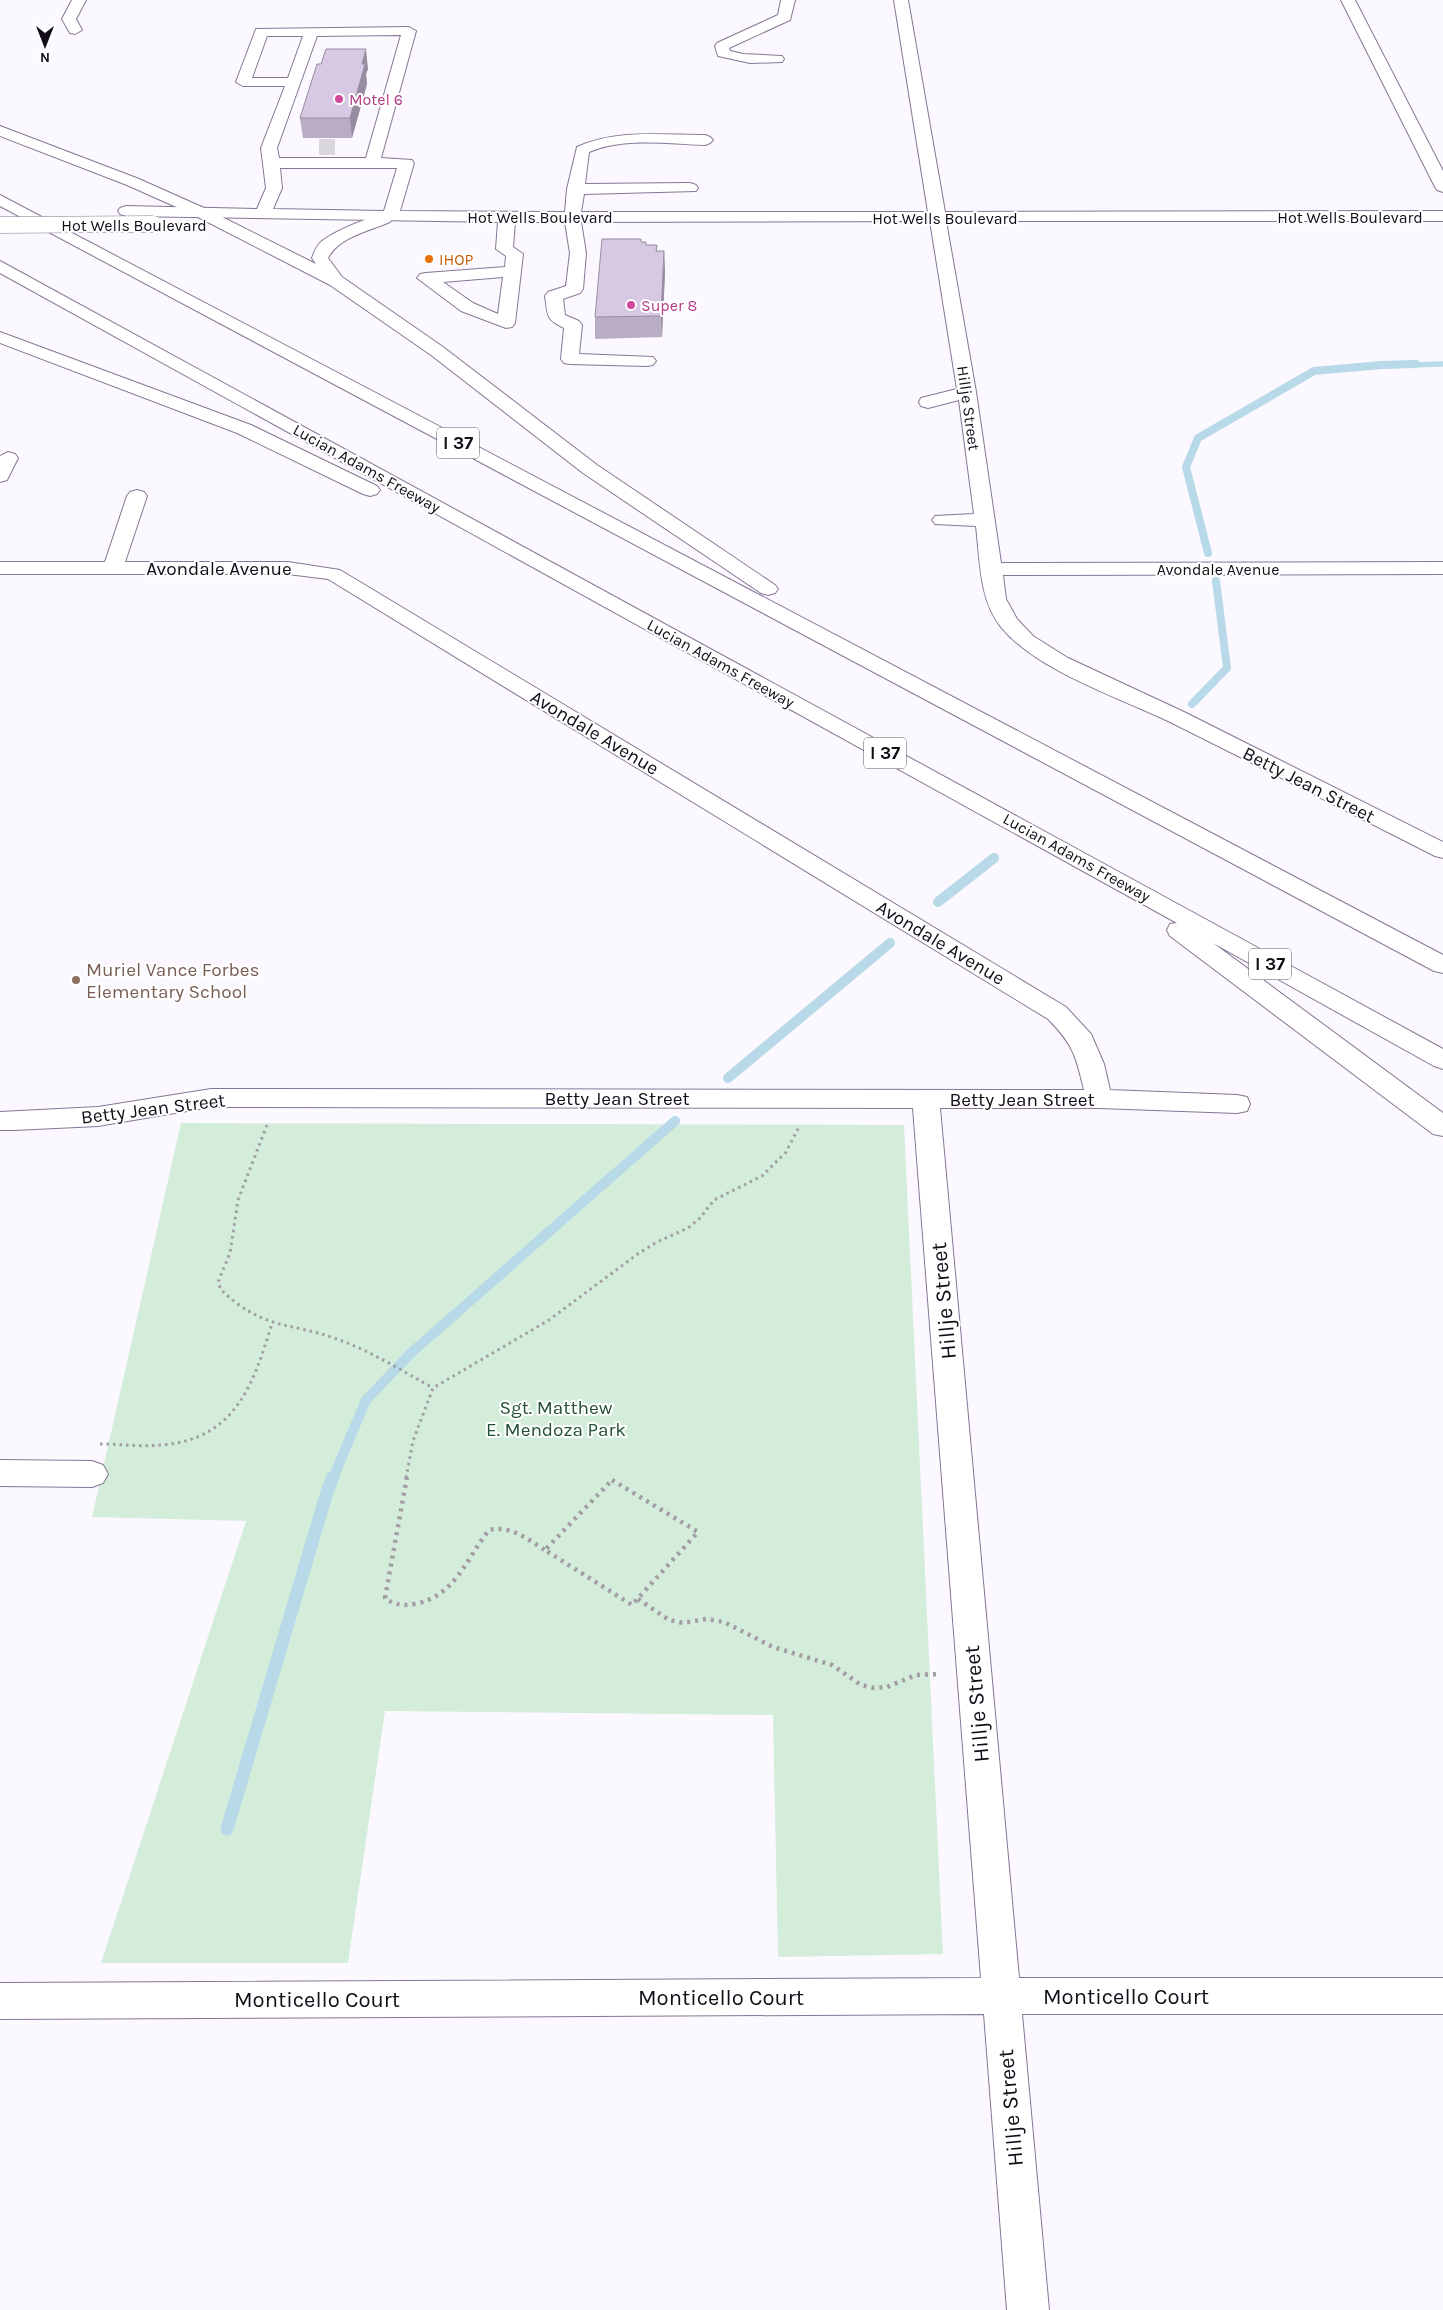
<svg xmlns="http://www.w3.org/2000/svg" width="1443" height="2310" viewBox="0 0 1443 2310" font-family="Karla,sans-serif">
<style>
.green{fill:#d4edda}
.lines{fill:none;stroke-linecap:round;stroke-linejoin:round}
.stream-far3{stroke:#b7d9e8;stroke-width:5.5}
.stream-far2{stroke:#b7d9e8;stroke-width:8}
.stream-far1{stroke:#b7d9e8;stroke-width:10}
.stream{stroke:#b7d9e8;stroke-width:13}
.minor-tunnel{stroke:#d8d5dc;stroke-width:16;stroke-dasharray:16 8;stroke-linecap:butt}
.minor-casing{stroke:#867694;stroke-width:2}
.highway-casing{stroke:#867694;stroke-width:2}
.path-far1{stroke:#a19da5;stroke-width:3;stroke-dasharray:2.5 4;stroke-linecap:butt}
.path{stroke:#a19da5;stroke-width:4.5;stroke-dasharray:3 5;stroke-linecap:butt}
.minor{fill:#fff;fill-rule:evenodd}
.highway{fill:#fff;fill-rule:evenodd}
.minor-bridge-casing{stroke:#867694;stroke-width:17;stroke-linecap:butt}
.minor-bridge{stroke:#fff;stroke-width:16}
.wall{fill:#b9adc4}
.shaded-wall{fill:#968da0}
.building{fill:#d7c9e4;stroke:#968da0}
.hotel-dot{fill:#d1479c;stroke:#fff;stroke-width:2}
.food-dot{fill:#e8710a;stroke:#fff;stroke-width:2}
.education-dot{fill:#8d6e63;stroke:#fff;stroke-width:2}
.labels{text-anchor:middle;stroke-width:4;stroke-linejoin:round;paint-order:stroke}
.far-hotel-label{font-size:16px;fill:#b23c85;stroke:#fff;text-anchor:start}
.far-street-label{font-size:16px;fill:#120c17;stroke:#fff}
.far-food-label{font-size:16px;fill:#c56008;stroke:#fff;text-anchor:start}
.shield{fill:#fff;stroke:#59555d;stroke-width:1}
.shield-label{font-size:18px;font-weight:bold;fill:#120c17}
.street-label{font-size:19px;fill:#120c17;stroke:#fff}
.education-label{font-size:19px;fill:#785e54;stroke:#fff;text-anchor:start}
.park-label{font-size:19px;fill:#225033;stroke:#fff}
.near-street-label{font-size:22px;fill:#120c17;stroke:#fff}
</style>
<rect width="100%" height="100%" fill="#fbf8ff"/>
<polygon class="green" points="181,1123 904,1125 943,1954 778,1957 773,1715 385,1711 348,1963 101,1963 246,1521 92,1517"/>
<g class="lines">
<polyline class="stream-far3" points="1373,366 1443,364"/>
<g class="stream-far2">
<polyline points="1208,553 1186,467 1198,438 1314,371 1381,365 1416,364"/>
<polyline points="1192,704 1227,668 1216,581"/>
</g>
<g class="stream-far1">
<polyline points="938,902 994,858"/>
<polyline points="728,1078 890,943"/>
<polyline points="333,1478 366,1400 411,1353 675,1121"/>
</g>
<polyline class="stream" points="227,1829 327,1492 333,1477"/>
<polyline class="minor-tunnel" points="319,147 341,147"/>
<defs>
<g id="minor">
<polygon points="72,0 86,0 76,19 82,30 75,34 70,33 62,19"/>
<polygon points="781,0 795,0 790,20 729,48 730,51 743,54 782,56 784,59 782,62 750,63 718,56 715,46 717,43 778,15"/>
<path d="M894 0H908L945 212 1443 211V221H946L976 392 1001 563 1443 562V574L1003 575 1006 599 1017 619 1033 636 1068 658 1184 712 1443 842V858L1435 856C1346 811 1257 765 1168 721 1117 697 1036 670 1001 627 979 600 980 559 976 526L935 524 932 520 935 516 974 514 959 400 928 408 921 406 919 402 921 398 957 389 930 221 581 222 586 253 583 289 580 293 563 299 565 315 579 321 582 325 579 354 653 357 656 361 653 365 647 366 570 364 564 363 561 359 564 328C545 319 548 315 545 296L548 292 566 286 570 253 565 222H515L513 247 523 254 515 323 512 327 506 328 461 311 417 278 420 274 426 273 505 267 506 256 496 249 498 222 126 216 120 214 118 211 120 208 126 206 257 209 266 188 261 148 285 86H243L236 82 256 29 409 27 416 31 381 158 412 160 414 163 400 211 565 212 567 189 577 147C616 129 663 135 705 135L710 137 713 140 710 143 705 145C668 144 624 137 589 152L585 184 690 183 696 185 698 188 696 191 584 194 581 212H928ZM401 35 366 158H279L277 148 317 36ZM267 36H303L288 78H252ZM280 168H397L384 211 273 209 282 188ZM503 277 498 314 473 303 443 282Z"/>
<polygon points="1341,0 1355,0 1443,171 1443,192 1437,190 1435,187"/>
<polygon points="8,452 15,454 18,458 7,480 0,482 0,456"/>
<path d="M137 490 144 492 147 496 125 562H288L340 570 1066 1007 1091 1034 1104 1064 1110 1090 1237 1095 1247 1097 1250 1104 1247 1111 1237 1113 1099 1108H940L1019 1978H1443V2014H1022L1049 2310H1007L984 2014 0 2019V1983L981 1978 913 1108 211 1107 98 1126 14 1130H0V1112L98 1107 211 1089 1084 1090C1076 1056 1073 1044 1048 1019L328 579 288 574H0V562H105L127 496 130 492Z"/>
<polygon points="0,1460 92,1461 103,1465 108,1474 103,1483 92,1487 0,1486"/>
</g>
<g id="highway">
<path d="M0 126 139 179 204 208 316 264 312 258C314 252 317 245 322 241 334 232 375 212 390 216L392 219 390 222C369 231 339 237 328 258L342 277 443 347 597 465 775 585 778 589 775 593 768 595 761 593 583 473 431 355 330 285 192 214 127 185 0 136Z"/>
<polygon points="0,195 1443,955 1443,973 1434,971 0,206"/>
<polygon points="0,261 1443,1049 1443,1069 1434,1066 1213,943 1443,1113 1443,1136 1433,1134 1170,936 1167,930 1170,924 1177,923 0,273"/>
<polygon points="0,332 251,425 377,486 380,490 377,494 370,496 363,494 237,433 0,343"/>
</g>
</defs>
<use href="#minor" class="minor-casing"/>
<use href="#highway" class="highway-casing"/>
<g class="path-far1">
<path d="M267 1125 238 1200 230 1253 218 1282C221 1292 227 1295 235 1302 271 1329 295 1324 334 1338 369 1350 401 1370 433 1388"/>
<path d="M100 1444C121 1444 141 1447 162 1445 236 1439 254 1383 272 1323"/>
<polyline points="406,1478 413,1441 433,1388 549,1320 639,1253 657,1242 688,1228 700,1218 714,1200 762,1176 786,1152 800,1125"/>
</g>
<g class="path">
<path d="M407 1477 385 1598C394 1605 403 1606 414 1604 455 1597 466 1559 489 1530 511 1525 527 1539 545 1550"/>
<polygon points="612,1480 698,1532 632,1605 545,1550"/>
<polyline points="638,1599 669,1620 683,1623 706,1619 724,1622 773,1647 832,1665 861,1685 874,1688 887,1687 916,1675 939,1674"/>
</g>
<use href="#minor" class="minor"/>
<use href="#highway" class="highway"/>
<defs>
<polyline id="minor-bridge" points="0,225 153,224"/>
</defs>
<use href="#minor-bridge" class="minor-bridge-casing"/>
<use href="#minor-bridge" class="minor-bridge"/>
</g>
<g class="wall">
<polygon points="368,69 366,74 367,84 352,138 303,138 300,118"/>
<polygon points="641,242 646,245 657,245 657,251 664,251 665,272 662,337 595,339 595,317"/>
</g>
<g class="shaded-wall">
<polygon points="366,49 368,69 366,74 367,84 352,138 350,118 362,64"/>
<polygon points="664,251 665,272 662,337 661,316"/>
</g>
<g class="building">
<polygon points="326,49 366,49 362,64 365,64 350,118 300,118 317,64 321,64"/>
<polygon points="602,239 641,239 641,242 646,242 646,245 657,245 656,251 664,251 661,316 595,317"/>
</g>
<g class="hotel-dot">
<circle cx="339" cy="99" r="5"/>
<circle cx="631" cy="305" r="5"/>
</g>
<circle class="food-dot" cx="429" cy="259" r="5"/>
<circle class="education-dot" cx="76" cy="980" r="5"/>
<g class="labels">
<g class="far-hotel-label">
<text x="349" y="105">Motel 6</text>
<text x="641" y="311">Super 8</text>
</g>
<g class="far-street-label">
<text x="540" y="223">Hot Wells Boulevard</text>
<text x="1350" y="223">Hot Wells Boulevard</text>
<text x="945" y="224">Hot Wells Boulevard</text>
<text x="134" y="231">Hot Wells Boulevard</text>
<text transform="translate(969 408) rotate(82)" y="6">Hillje Street</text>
<text transform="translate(367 468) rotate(29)" y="6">Lucian Adams Freeway</text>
<text x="1218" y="575">Avondale Avenue</text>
<text transform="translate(721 663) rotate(29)" y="6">Lucian Adams Freeway</text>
<text transform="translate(1077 857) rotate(29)" y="6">Lucian Adams Freeway</text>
</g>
<g class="far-food-label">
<text x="439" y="265">IHOP</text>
</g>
<g class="shield">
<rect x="437" y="427.5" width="42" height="31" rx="4"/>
<rect x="864" y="737.5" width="42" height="31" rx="4"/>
<rect x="1249" y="948.5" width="42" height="31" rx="4"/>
</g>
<g class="shield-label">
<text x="458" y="449">I 37</text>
<text x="885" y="759">I 37</text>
<text x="1270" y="970">I 37</text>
</g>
<g class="street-label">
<text x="219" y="575">Avondale Avenue</text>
<text transform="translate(595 732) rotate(31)" y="7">Avondale Avenue</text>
<text transform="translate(1309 784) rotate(27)" y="7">Betty Jean Street</text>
<text transform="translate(941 942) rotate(31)" y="7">Avondale Avenue</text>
<text x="617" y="1105">Betty Jean Street</text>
<text x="1022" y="1106">Betty Jean Street</text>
<text transform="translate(153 1108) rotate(-7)" y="7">Betty Jean Street</text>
</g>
<g class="education-label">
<text x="86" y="976">Muriel Vance Forbes<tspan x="86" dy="22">Elementary School</tspan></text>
</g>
<g class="park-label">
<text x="556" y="1414">Sgt. Matthew<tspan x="556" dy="22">E. Mendoza Park</tspan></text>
</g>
<g class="near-street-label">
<text transform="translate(943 1301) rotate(-95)" y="8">Hillje Street</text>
<text transform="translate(976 1704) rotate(-95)" y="8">Hillje Street</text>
<text x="1126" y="2004">Monticello Court</text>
<text x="721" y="2005">Monticello Court</text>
<text x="317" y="2007">Monticello Court</text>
<text transform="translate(1010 2108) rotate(-95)" y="8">Hillje Street</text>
</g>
</g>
<g transform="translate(45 45) rotate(180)" stroke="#ffffff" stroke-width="4" paint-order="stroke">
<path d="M0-4L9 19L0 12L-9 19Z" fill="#120c17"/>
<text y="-8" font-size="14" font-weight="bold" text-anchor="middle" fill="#120c17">N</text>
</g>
</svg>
